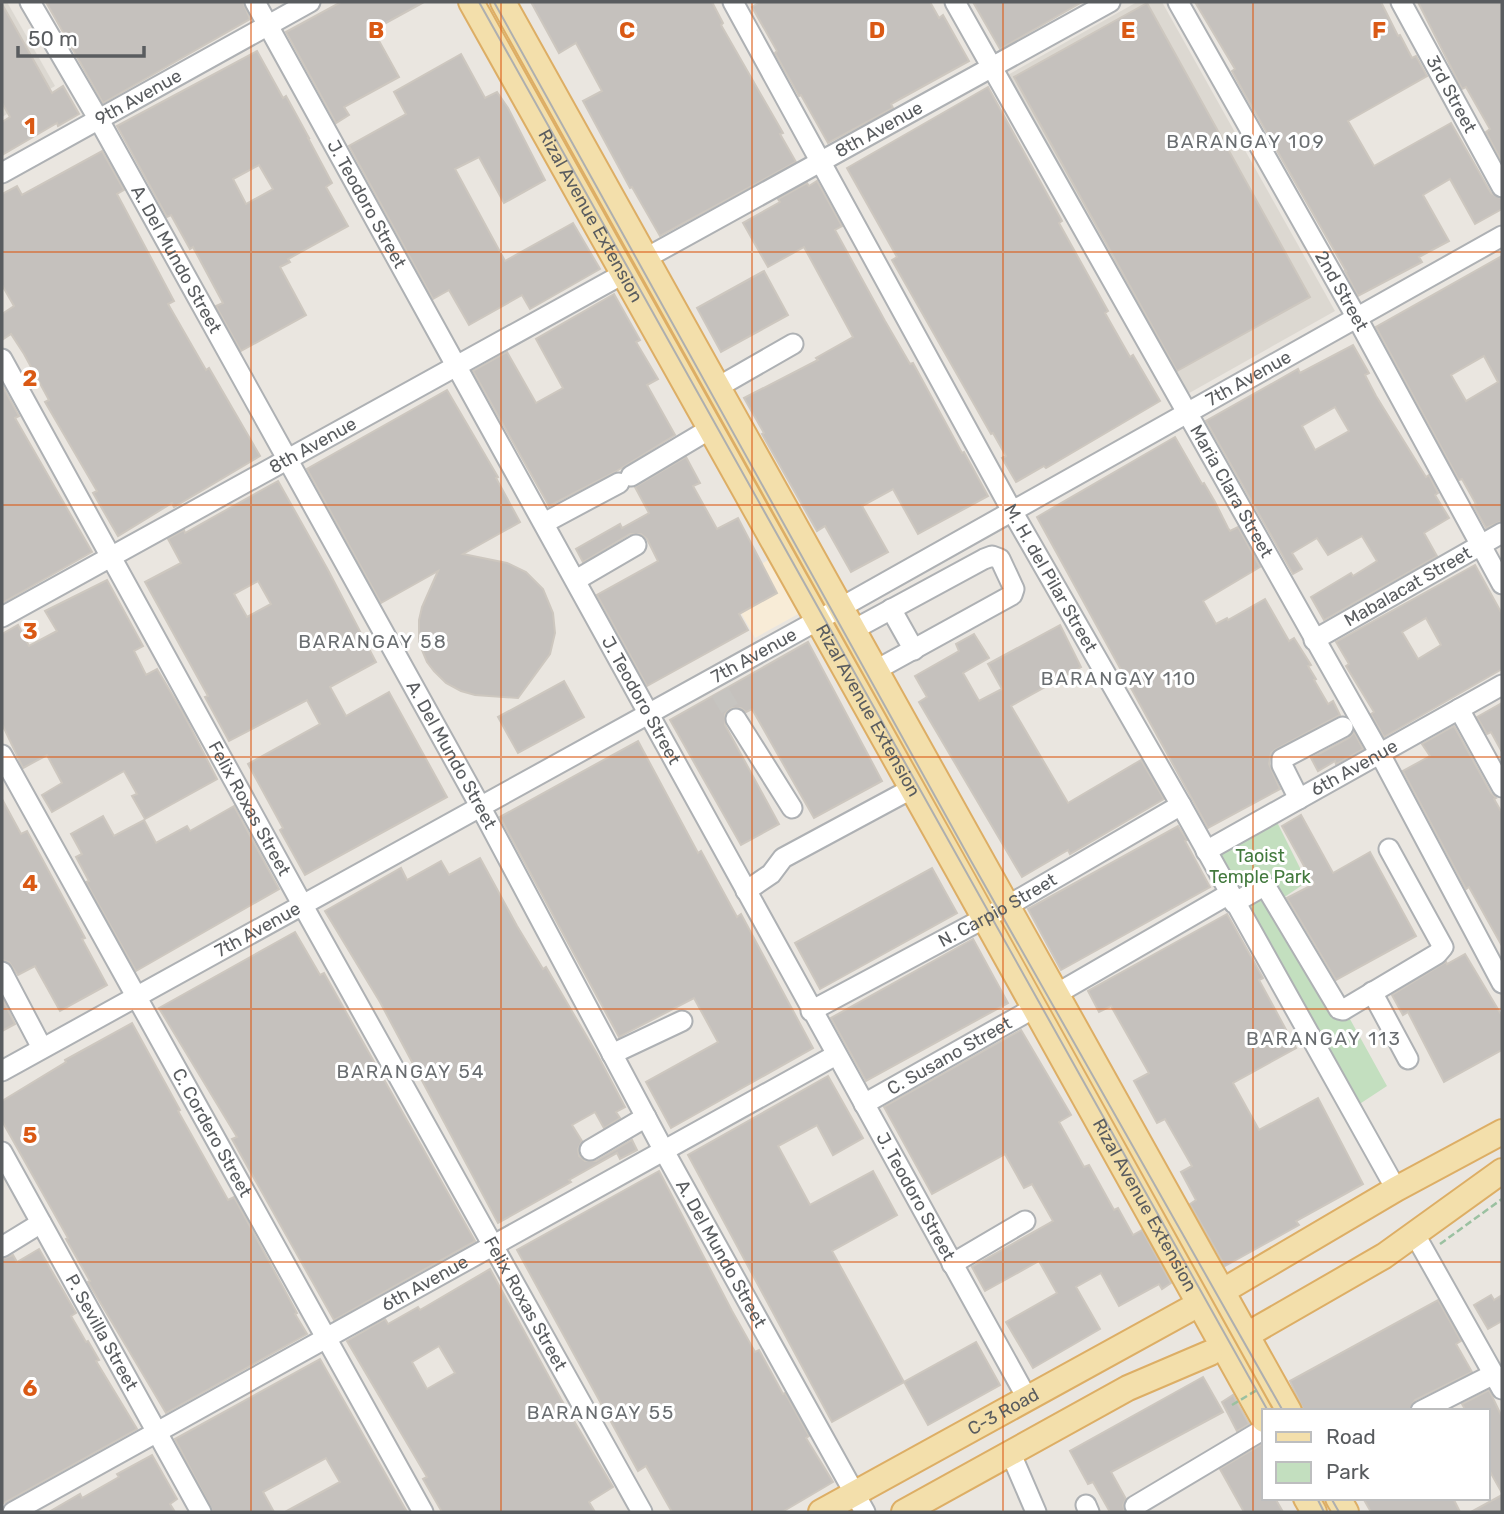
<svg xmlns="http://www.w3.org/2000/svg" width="1504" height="1514" viewBox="0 0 1504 1514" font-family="Rubik,sans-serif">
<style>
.commercial{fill:#f8ecd7}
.education{fill:#dcd8d1}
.green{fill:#c3dfbf}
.building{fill:#c5c1bd;stroke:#cdc7bf;stroke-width:2;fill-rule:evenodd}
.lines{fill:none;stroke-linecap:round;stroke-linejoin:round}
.minor-tunnel{stroke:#c6c4c0;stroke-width:19;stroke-dasharray:19 10;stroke-linecap:butt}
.minor-casing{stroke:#aeb1b4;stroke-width:23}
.major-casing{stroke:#ddae65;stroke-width:28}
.path{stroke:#9bc1a1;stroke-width:2.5;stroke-dasharray:7 3.5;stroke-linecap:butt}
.minor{stroke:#fff;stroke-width:19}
.major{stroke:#f3dfab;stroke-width:24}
.tram{stroke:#aeafaf;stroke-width:2}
.path-bridge{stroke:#9bc1a1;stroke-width:2.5;stroke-dasharray:7 3.5;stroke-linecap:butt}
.grid{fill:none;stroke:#da5914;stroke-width:2;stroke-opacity:0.55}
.labels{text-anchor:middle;stroke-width:6;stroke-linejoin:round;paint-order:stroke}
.street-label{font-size:18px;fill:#595c5f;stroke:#fff}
.park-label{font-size:18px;fill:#42793d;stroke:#fff}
.neighbourhood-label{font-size:19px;letter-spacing:2px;fill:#6a6e71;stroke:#fff}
.grid-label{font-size:23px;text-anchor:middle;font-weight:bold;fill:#da5914;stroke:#fff;stroke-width:6;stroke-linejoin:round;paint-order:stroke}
</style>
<rect width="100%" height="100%" fill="#eae6e0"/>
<polygon class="commercial" points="770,559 800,613 755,638 725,584"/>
<g class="education">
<polygon points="2,2 7,2 55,86 2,117"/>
<polygon points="1137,2 1162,2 1335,311 1184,396 1006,76"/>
</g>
<polygon class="green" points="1275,818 1307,882 1283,898 1387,1086 1355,1107 1214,852"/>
<g class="building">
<polygon points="46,2 243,2 250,19 103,103"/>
<polygon points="341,2 424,2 373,30 399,77 344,107 349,115 336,123 286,32"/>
<polygon points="531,2 712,2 723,23 721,25 783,133 780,134 796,162 660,236 632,187 630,188 583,101 602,91 576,43 559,53"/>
<polygon points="760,2 930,2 939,18 943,15 969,61 891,104 893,108 828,143 801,95 799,96 775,53 777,51 752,7"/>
<polygon points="973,2 1082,2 1000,49"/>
<polygon points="1195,2 1381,2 1398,36 1400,35 1412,58 1416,56 1427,76 1348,121 1374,166 1451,123 1491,193 1502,199 1502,209 1475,224 1450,179 1423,195 1449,241 1419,257 1422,262 1358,296 1345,271 1346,271 1244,93 1232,71 1235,69"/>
<polygon points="1418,2 1502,2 1502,162 1486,132 1490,129 1466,87 1462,89"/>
<polygon points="1147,3 1310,297 1177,371 1014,77"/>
<polygon points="2,4 52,93 63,86 79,114 58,126 57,123 2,155 2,122 10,117 2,103"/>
<path d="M257 51 283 98 286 96 309 138H308L332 183 326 187 348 226 288 259 290 262 280 267 306 315 241 351 216 306 223 303 193 247 190 249 171 215 167 217 117 126ZM259 165 273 189 246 204 233 179Z"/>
<polygon points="461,54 485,98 497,92 508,108 545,180 504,203 479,157 455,169 505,261 573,223 600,269 530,309 522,295 469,325 449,290 433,299 349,146 406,114 394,92"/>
<polygon points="988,87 1062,221 1059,223 1108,311 1105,313 1130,357 1133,355 1160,401 1046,468 1044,466 1016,482 1002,458 1006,456 993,433 991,434 892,260 897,257 847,168"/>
<polygon points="102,151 124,190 117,194 174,301 168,304 206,370 209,368 260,456 174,507 172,503 118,536 93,493 97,491 45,402 49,400 24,354 11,334 2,340 2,314 14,306 2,285 2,194 17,186 22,195"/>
<polygon points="817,181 842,226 835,230 885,321 910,364 913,363 962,453 964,452 988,496 918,534 893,489 862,506 888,552 851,572 825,526 817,531 762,434 764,433 744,398 818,360 816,358 853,337 804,247 768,267 743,223 780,202 778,199 807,183 809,186"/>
<path d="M1502 256V521L1486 528 1473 505 1476 504 1462 479 1459 480 1376 327ZM1484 356 1498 382 1466 401 1451 375Z"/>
<polygon points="764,271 788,315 721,352 697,308"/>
<polygon points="614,294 640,340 636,342 658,379 647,385 675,435 615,472 549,506 473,371 507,352 536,403 563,388 536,339"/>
<path d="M1353 345 1369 373 1365 375 1376 396 1426 477 1429 475 1438 493 1435 495 1449 518 1424 533 1437 556 1324 620 1311 597 1351 573 1353 576 1377 561 1362 536 1328 555 1317 538 1292 553 1302 569 1293 574 1206 421 1298 369 1300 373ZM1335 407 1349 431 1315 450 1302 426Z"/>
<polygon points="2,385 19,416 15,418 92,552 2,603"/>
<polygon points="447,390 498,477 496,478 520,522 463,554 507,563 526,572 543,589 553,613 555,633 550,654 518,698 475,695 461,691 446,683 434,671 427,662 419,643 419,620 422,607 438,571 381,603 307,469"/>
<polygon points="1175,437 1202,484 1204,483 1215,502 1228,528 1230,531 1238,527 1260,567 1203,601 1216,624 1227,618 1228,620 1265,599 1289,641 1294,638 1311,665 1308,666 1316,679 1314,680 1328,704 1333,701 1340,715 1276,749 1271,753 1269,764 1280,789 1208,828 1037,517"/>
<polygon points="686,457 700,483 693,486 717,529 738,518 777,593 739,614 748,630 647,686 597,595 658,561 647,539 641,534 630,534 583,562 576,549 620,524 622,528 649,513 635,487"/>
<path d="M278 481 328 570 376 662 330 687 346 716 389 692 447 797 305 875 280 830 283 828 248 764 320 724 307 700 229 741 205 697 208 696 145 582 181 563 168 539 184 530 185 533ZM258 581 271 604 247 617 234 594Z"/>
<path d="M1475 565 1502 614V669L1384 737 1371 714 1374 712 1346 666 1349 664 1336 642ZM1426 618 1441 645 1418 659 1402 632Z"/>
<polygon points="107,580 143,646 134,651 146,675 157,669 183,713 217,779 145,819 132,796 137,794 124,771 52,812 42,795 62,783 47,755 23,768 2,724 2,634 18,625 29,646 57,631 45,611"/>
<polygon points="1060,625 1081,667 1011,706 1068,803 1141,760 1164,799 1070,854 1068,850 1022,877 919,702 927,697 915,676 959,651 956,644 974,634 989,658 963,673 979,701 1002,689 988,664"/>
<polygon points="808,642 882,781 814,818 752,709 746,712 741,708 730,708 725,714 725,725 779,824 741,845 670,720"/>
<polygon points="564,681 584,717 518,753 498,717"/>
<polygon points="1502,703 1502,752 1491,732 1487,734 1477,717"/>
<polygon points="1454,726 1491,793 1496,798 1494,799 1502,813 1502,946 1469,887 1466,889 1403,771 1430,756 1422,744"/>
<polygon points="1354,732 1363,749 1336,764 1335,761 1318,771 1311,758 1349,738"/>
<polygon points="638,741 698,853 701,851 737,917 741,914 813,1048 671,1128 646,1082 718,1042 694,998 619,1037 500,817"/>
<polygon points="2,799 21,834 27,831 85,938 82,939 107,985 60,1011 35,966 18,975 9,962 2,960"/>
<polygon points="234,806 279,889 136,971 86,882 89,881 76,857 82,854 71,834 103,816 114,836 144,820 156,843 187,826 190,831"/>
<polygon points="1301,815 1333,873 1370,852 1416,936 1336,980 1287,898 1314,884 1282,826"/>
<polygon points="1178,826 1187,840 1185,841 1210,887 1061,970 1028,909"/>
<polygon points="480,858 517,926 543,969 546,967 597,1054 625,1107 616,1112 620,1118 604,1128 595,1112 572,1125 582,1141 578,1149 579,1156 585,1161 596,1161 632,1140 637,1150 620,1159 617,1153 569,1180 571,1182 498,1223 380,1002 325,911 401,868 407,880 441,861 449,875"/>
<polygon points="932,868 957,913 820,989 795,943"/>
<polygon points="1227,914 1263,978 1259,980 1296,1048 1233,1083 1259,1130 1318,1098 1363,1184 1296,1221 1299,1225 1225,1266 1190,1204 1196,1200 1181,1172 1192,1166 1165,1119 1157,1123 1134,1081 1149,1073 1111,1006 1099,1012 1088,991"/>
<polygon points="295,932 320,975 324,973 475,1241 334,1320 232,1139 237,1137 159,1008"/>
<polygon points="973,939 1008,1003 866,1081 831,1018"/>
<polygon points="1465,954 1502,1016 1502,1050 1444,1082 1408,1012 1403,1015 1392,995 1446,962 1447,964"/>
<polygon points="2,998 15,1024 2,1031"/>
<polygon points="132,1023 180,1110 178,1111 228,1200 234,1197 297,1313 295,1314 307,1334 166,1413 88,1282 90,1281 66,1239 68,1238 2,1121 2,1101 66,1062 65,1060"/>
<polygon points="1021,1030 1071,1115 1059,1122 1084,1167 1089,1165 1114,1210 1118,1208 1133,1235 1142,1230 1171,1283 1162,1289 1159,1284 1119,1306 1101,1273 1076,1287 1100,1329 1033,1368 1006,1322 1057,1293 1039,1261 985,1291 972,1267 1053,1221 1032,1184 1024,1188 1005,1154 932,1194 884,1107"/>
<polygon points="828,1076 863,1138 833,1155 817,1125 778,1146 810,1205 873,1171 897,1215 832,1251 904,1382 832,1422 688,1155"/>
<polygon points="659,1171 732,1311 755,1352 759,1350 783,1394 785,1393 809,1436 806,1438 833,1482 782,1512 672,1512 646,1466 638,1471 517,1250"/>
<polygon points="39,1249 76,1313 71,1316 86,1342 88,1341 99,1360 96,1361 137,1429 2,1504 2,1259 13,1255 17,1262"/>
<path d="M490 1269 561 1399 613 1487 589 1502 595 1512H442L423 1479 427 1477 347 1341 385 1319 388 1324 418 1307 420 1310ZM439 1346 455 1373 427 1389 412 1362Z"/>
<polygon points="1491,1295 1494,1300 1502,1295 1502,1321 1488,1329 1474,1305"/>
<polygon points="1438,1300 1461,1341 1456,1344 1472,1372 1415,1400 1409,1411 1304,1411 1290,1381"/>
<polygon points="976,1342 1000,1385 928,1425 904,1382"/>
<polygon points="320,1359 407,1512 285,1512 340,1482 326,1458 263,1492 274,1512 213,1512 175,1439"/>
<polygon points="1203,1377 1223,1412 1111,1472 1126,1499 1123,1505 1125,1512 1110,1512 1093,1482 1088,1484 1070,1451"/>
<polygon points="1489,1390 1502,1417 1502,1493 1488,1468 1488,1411 1466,1411 1462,1404"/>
<polygon points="1233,1395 1249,1424 1237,1431 1222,1402"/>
<polygon points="1264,1443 1264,1498 1275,1498 1283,1512 1244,1512 1220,1469"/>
<polygon points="152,1455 177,1499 170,1504 175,1512 49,1512 80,1494 82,1498 119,1477 117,1474"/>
<polygon points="1502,1495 1502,1512 1471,1512"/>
<polygon points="1363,1498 1453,1498 1460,1512 1371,1512"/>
</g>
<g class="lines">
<polyline class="minor-tunnel" points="720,692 736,719"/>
<defs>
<g id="minor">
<path id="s1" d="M30 2 99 120 480 806 664 1151 865 1512"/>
<path id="s2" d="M255 2 1027 1398"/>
<path id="s3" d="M733 2 1012 511 1181 805 1396 1189"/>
<path id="s4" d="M955 2 1380 754 1502 983"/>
<path id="s5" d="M1178 2 1357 318 1502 584"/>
<path id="s6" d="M1401 2 1502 187"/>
<path id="s7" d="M2 173 310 2"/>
<path id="s8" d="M646 258 1110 2"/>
<path id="s9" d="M2 359 302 904 642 1512"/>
<polyline points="718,387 793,344"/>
<polyline points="631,476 710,429"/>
<polyline points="544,523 619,483"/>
<polyline points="576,580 636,545"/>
<polyline points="891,609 914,650"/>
<path id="s10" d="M2 617 623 274"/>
<polyline points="853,630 984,559 992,556 1000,559 1014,589 1012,595 876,670"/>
<path id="s11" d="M1314 640 1502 533"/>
<polyline points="1459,709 1502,787"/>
<polyline points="736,719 792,808"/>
<path id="s12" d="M2 755 423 1512"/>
<polyline points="1299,799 1282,765 1282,759 1343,727"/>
<path id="s13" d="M1206 851 1502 685"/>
<polyline points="746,891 771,874 783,858 913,788"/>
<polyline points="1234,903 1262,887 1266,887 1339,1009 1343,1010 1437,954 1443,947 1389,849"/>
<polyline points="2,972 42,1048"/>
<polyline points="1372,992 1408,1059"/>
<polyline points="1058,993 1229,894"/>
<path id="s14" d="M811 1011 1009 905 1181 805"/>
<polyline points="612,1054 682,1021"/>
<path id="s15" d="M2 1071 840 608 1502 236"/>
<path id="s16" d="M864 1104 1036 1007"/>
<polyline points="590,1150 646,1117"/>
<path id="s17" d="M2 1152 201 1512"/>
<polyline points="1414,1233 1502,1389"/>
<polyline points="2,1247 41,1223"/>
<polyline points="952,1264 1025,1221"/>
<polyline points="1421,1411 1494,1374"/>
<polyline points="1011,1454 1036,1512"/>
<polyline points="1086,1505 1089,1512"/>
<polyline points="1135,1506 1264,1429"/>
<path id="s18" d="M13 1512 836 1055"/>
</g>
<g id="major">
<path id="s19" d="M471 2C735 475 1002 946 1264 1420"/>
<polyline points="503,2 1289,1411"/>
<polyline points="1228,1288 1396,1189 1502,1132"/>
<polyline points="1252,1332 1384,1256 1502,1171"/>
<polyline points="1306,1498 1314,1512"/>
<polyline points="1338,1498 1346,1512"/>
<path id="s20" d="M821 1512 1188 1310"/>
<polyline points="904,1512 1128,1388 1210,1353"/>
</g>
</defs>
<use href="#minor" class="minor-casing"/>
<use href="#major" class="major-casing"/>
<polyline class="path" points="1440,1244 1502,1199"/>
<use href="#minor" class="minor"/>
<use href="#major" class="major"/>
<g class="tram">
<polyline points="479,2 1268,1411"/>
<polyline points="494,2 971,861 1283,1411"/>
<polyline points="1317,1498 1324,1512"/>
<polyline points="1331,1498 1339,1512"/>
</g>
<polyline class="path-bridge" points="1232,1405 1257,1390"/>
</g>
<path class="grid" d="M251 2V1512M501 2V1512M752 2V1512M1003 2V1512M1253 2V1512M2 252H1502M2 505H1502M2 757H1502M2 1009H1502M2 1262H1502"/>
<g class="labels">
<g class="street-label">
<text dy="6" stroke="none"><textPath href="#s6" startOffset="105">3rd Street</textPath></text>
<text dy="6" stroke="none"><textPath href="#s7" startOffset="156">9th Avenue</textPath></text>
<text dy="6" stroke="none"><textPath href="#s8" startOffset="266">8th Avenue</textPath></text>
<text dy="6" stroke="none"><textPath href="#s2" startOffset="231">J. Teodoro Street</textPath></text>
<text dy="6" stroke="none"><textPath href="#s19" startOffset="245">Rizal Avenue Extension</textPath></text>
<text dy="6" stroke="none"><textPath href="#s1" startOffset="296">A. Del Mundo Street</textPath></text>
<text dy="6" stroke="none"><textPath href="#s5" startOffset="332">2nd Street</textPath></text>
<text dy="6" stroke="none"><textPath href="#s15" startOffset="1426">7th Avenue</textPath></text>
<text dy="6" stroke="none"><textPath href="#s10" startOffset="355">8th Avenue</textPath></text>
<text dy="6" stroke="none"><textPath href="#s4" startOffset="562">Maria Clara Street</textPath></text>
<text dy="6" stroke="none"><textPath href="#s3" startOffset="658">M. H. del Pilar Street</textPath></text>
<text dy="6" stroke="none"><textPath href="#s11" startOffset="108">Mabalacat Street</textPath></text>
<text dy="6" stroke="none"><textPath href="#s15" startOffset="859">7th Avenue</textPath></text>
<text dy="6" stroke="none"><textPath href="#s2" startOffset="798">J. Teodoro Street</textPath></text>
<text dy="6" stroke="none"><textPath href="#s19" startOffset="812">Rizal Avenue Extension</textPath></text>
<text dy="6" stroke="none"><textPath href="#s1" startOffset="863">A. Del Mundo Street</textPath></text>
<text dy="6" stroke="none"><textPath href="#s13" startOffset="170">6th Avenue</textPath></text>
<text dy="6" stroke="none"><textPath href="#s9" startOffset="513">Felix Roxas Street</textPath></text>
<text dy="6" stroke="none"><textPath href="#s14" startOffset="212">N. Carpio Street</textPath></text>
<text dy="6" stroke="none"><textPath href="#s15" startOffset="292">7th Avenue</textPath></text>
<text dy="6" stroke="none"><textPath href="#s16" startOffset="98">C. Susano Street</textPath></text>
<text dy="6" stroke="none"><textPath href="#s12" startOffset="432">C. Cordero Street</textPath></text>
<text dy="6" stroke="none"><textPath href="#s2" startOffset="1365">J. Teodoro Street</textPath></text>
<text dy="6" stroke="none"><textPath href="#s19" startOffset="1379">Rizal Avenue Extension</textPath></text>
<text dy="6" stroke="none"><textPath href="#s1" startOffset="1430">A. Del Mundo Street</textPath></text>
<text dy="6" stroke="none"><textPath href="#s18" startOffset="471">6th Avenue</textPath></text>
<text dy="6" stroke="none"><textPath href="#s9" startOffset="1080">Felix Roxas Street</textPath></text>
<text dy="6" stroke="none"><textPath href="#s17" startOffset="206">P. Sevilla Street</textPath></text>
<text dy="6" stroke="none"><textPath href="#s20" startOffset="208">C-3 Road</textPath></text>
</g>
<g class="park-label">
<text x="1260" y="862">Taoist<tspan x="1260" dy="21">Temple Park</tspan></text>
</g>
<g class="neighbourhood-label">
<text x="1246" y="148">BARANGAY 109</text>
<text x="373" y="648">BARANGAY 58</text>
<text x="1119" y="685">BARANGAY 110</text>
<text x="1324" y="1045">BARANGAY 113</text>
<text x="411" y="1078">BARANGAY 54</text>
<text x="601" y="1419">BARANGAY 55</text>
</g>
</g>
<g class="grid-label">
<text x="376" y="38">B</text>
<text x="627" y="38">C</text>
<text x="877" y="38">D</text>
<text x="1128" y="38">E</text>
<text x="1379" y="38">F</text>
<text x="30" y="134">1</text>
<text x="30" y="386">2</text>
<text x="30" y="639">3</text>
<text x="30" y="891">4</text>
<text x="30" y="1143">5</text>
<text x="30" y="1396">6</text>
</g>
<rect width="1504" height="1514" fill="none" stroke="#595c5f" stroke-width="7"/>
<rect x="1262" y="1409" width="228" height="91" fill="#ffffff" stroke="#bdbebf" stroke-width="2"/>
<rect x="1276" y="1432" width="35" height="10" fill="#f3dfab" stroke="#bdbebf" stroke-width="2"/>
<text x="1326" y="1444" font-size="21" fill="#595c5f">Road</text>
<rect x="1276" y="1462" width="35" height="21" fill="#c3dfbf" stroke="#bdbebf" stroke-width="2"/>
<text x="1326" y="1479" font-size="21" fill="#595c5f">Park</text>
<path d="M18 46v10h126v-10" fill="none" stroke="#595c5f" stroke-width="3.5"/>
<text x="28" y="46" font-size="21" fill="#595c5f" stroke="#ffffff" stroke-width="5" paint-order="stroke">50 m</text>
</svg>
